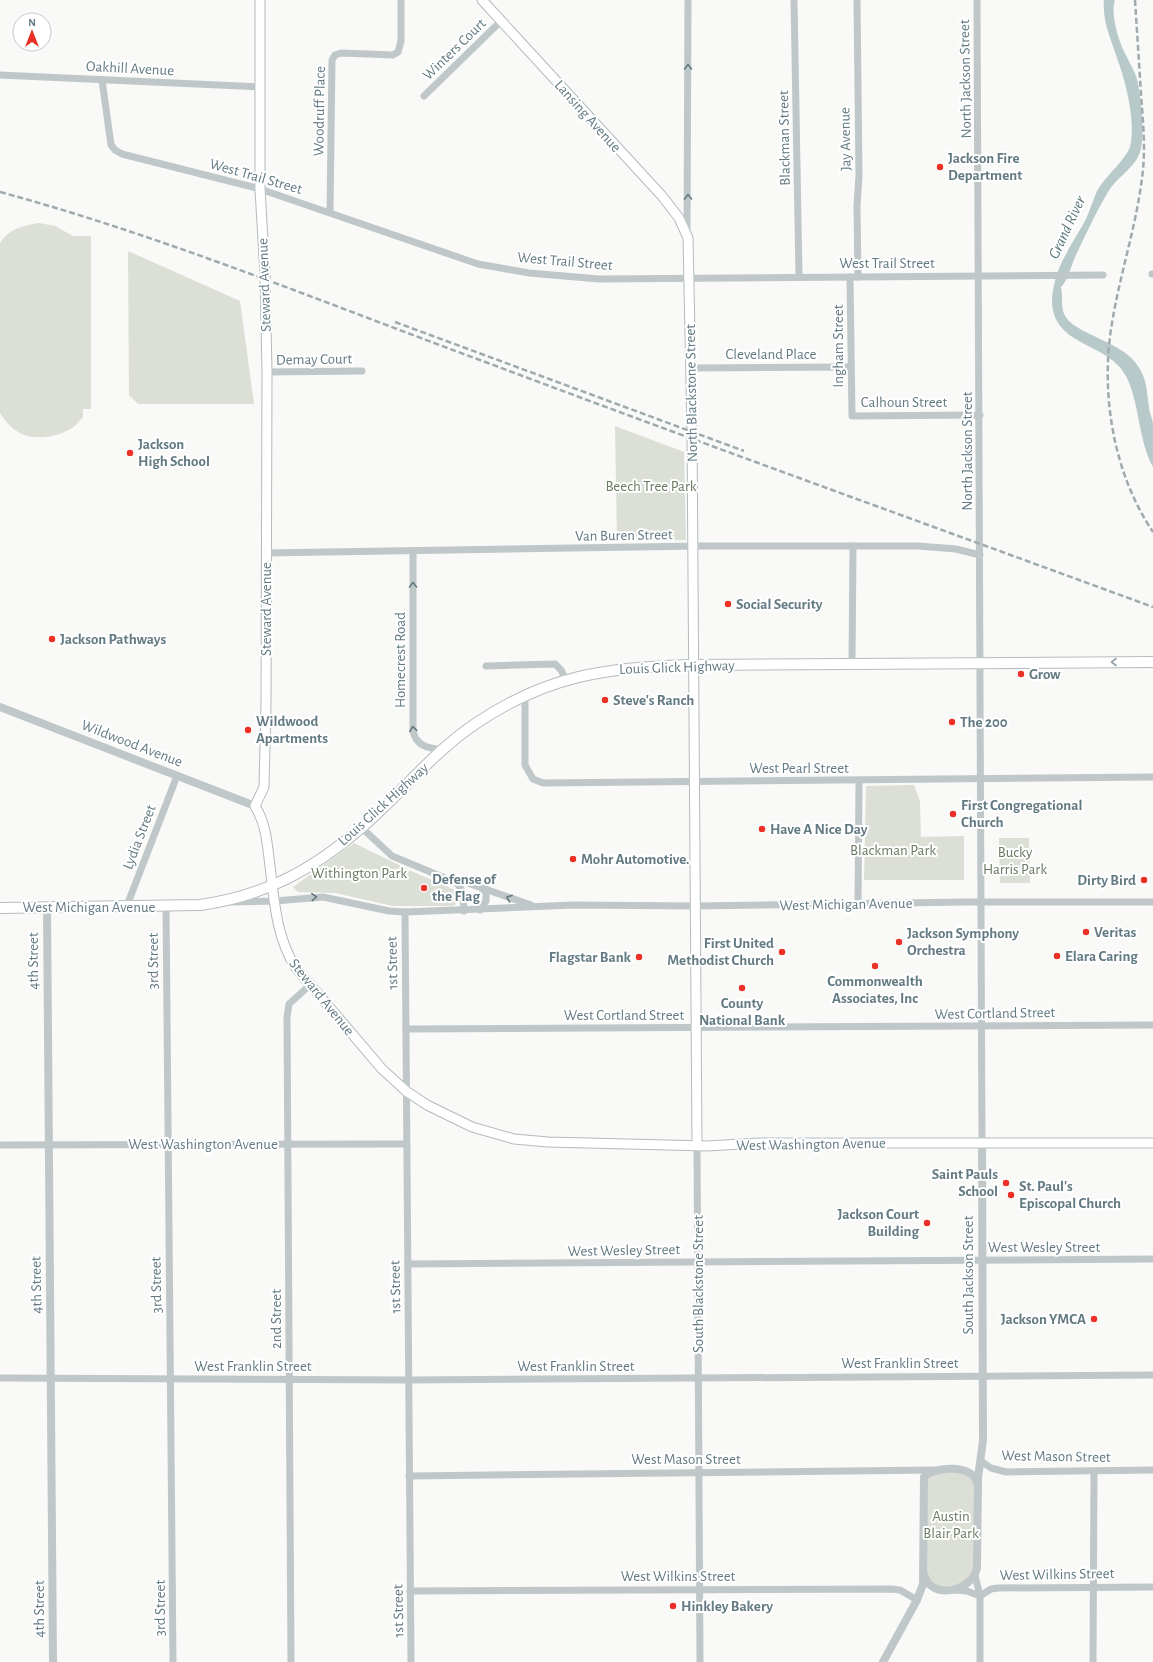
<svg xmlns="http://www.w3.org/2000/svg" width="1153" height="1662" viewBox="0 0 1153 1662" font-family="'Alegreya Sans',sans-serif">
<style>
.green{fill:#dbdfd6}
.water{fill:#b8c9ca}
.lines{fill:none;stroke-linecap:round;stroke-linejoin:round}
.secondary-casing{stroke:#b2bbbe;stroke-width:11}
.primary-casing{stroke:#b5bcbf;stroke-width:12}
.minor{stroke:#c0c7c9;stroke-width:7}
.tertiary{stroke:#c0c7c9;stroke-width:8}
.secondary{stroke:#fff;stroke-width:9}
.primary{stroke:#fff;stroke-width:10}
.rail{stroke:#9faaae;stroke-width:2.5;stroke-dasharray:6 3;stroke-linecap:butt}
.oneway{stroke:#637a83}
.oneway2{stroke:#92a2a8}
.poi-dot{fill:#eb3025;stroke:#fff;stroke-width:1.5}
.labels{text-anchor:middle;stroke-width:4;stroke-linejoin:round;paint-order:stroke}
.street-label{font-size:15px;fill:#637a83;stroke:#fff}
.poi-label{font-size:15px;font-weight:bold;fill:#637a83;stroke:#fff;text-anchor:start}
.park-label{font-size:15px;fill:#6b7a62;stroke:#fff}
.water-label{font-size:16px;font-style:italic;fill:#5e7a7d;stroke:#fff}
</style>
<rect width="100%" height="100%" fill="#f9f9f7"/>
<g class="green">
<path d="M39 223 55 226 73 236H91V409H83V417C79 421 76 426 72 428 58 437 35 441 20 433 12 429 5 421 0 413V243C10 228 23 226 39 223Z"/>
<polygon points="128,251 240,301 254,404 138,404 129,395"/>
<polygon points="615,426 684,452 686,540 617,541"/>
<polygon points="914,785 920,801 921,837 964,836 964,880 864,880 866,786"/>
<polygon points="999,838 1029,838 1030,883 1000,883"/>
<polygon points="354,843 409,870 455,890 459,894 459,900 455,905 451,906 393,906 335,893 298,892 293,887"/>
<polygon points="963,1469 975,1477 978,1564 971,1581 940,1590 925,1580 926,1476"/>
</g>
<path class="water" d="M1104 0H1115C1110 13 1119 43 1126 55 1130 64 1136 73 1138 83 1141 100 1146 140 1139 155 1132 170 1116 178 1108 192 1096 212 1086 234 1076 255 1071 265 1069 279 1061 287 1063 296 1061 306 1064 314 1074 336 1126 340 1141 371 1147 382 1147 395 1149 407 1149 413 1153 419 1153 425 1153 439 1153 453 1153 467 1138 439 1140 406 1127 378 1110 341 1051 348 1052 299 1053 284 1058 268 1065 256 1071 243 1080 231 1086 219 1090 210 1093 200 1097 191 1104 178 1126 159 1130 147 1136 121 1126 83 1117 58 1111 39 1102 21 1104 0Z"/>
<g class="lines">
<defs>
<g id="secondary">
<path d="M260 0V189L265 275 267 372 266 704 264 787 255 806C265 822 267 840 269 858 274 896 275 936 296 968L382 1069 406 1091 427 1105 472 1127 514 1139 548 1142 707 1146 759 1143H1153"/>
<polyline points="482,0 662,196 679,218 688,238 692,432 697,1145"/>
</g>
<path id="primary" d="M0 908 200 905C265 896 312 870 361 828 400 795 432 753 475 724 547 675 608 667 693 665L1153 662"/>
</defs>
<use href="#secondary" class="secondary-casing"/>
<use href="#primary" class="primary-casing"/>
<g class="minor">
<polyline points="794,0 799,276"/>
<polyline points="857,0 859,175 857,206 858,277"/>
<polyline points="977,0 982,1143"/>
<polyline points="0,75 260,87"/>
<polyline points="102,80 111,145 115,150 122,154 260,189 478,264 529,273 599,279 1103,275"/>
<polyline points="424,96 501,21"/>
<polyline points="330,212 332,60 335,55 341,53 393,55 398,52 401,41 401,0"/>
<polyline points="687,235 688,0"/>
<polyline points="1152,274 1153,274"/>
<polyline points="850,277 852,416 980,415"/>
<polyline points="691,368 851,367"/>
<polyline points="267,372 362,371"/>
<path d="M413 552V731C416 746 428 748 442 750"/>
<polyline points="266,553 701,546 918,546 956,549 980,555"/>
<polyline points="852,663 853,546"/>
<polyline points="486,666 555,664 561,670 566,680"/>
<polyline points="525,696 525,765 533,779 543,783 1153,777"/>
<polyline points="362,828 392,856 457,883 463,892 464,911"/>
<polyline points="454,880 465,882 531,905"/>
<polyline points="231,902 275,901 323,897 389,911 405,912 574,905 695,906 966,902 1153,902"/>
<polyline points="858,904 859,781"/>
<polyline points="166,907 173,1662"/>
<polyline points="126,908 177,776"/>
<polyline points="480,910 486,901 486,893 482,889"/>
<polyline points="405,912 411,1662"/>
<polyline points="406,1029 1153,1025"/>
<polyline points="0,1145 406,1144"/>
<polyline points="697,1145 700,1662"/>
<polyline points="408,1264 1153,1259"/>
<polyline points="0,1378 410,1380 1153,1375"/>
<polyline points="981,1461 991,1468 1006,1472 1153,1470"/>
<polyline points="409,1476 934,1470"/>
<polyline points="975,1575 980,1596 980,1662"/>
<polyline points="955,1590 967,1591 980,1596"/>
<polyline points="410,1591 892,1589 900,1590 917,1600"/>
<polyline points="980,1596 991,1589 998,1588 1153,1587"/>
<polyline points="291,1662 287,1017 289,1004 310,985"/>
<polyline points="1093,1662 1094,1471"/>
</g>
<g class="tertiary">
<polyline points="0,707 255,806"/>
<polyline points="47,908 53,1662"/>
<path d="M924 1574C930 1601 972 1592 977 1568L978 1478 983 1440 982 1143"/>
<path d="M883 1662 917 1600 923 1584 924 1477C934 1466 974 1464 977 1483"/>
</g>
<use href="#secondary" class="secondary"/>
<use href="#primary" class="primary"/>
<g class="rail">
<path d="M1135 0C1137 31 1139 62 1141 94 1143 122 1146 150 1142 178 1136 227 1120 274 1112 323 1100 392 1113 473 1153 532"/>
<path d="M0 192C166 237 327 304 488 363 709 446 932 526 1153 607"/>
<polyline points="395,322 744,451"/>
</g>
</g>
<defs><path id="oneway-chevron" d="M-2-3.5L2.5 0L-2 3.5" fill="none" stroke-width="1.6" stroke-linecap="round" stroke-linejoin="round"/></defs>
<g class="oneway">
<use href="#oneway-chevron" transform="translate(688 67) rotate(-90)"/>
<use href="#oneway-chevron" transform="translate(688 197) rotate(-90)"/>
<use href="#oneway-chevron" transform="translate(413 585) rotate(-90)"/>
<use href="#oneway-chevron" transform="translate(413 729) rotate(-99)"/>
<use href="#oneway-chevron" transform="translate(314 897) rotate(-3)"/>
<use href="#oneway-chevron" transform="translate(509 898) rotate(-160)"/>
</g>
<use class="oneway2" href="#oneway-chevron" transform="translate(1114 662) rotate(-180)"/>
<g class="poi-dot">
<circle cx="940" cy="167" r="4"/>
<circle cx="130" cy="453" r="4"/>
<circle cx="728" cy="604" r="4"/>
<circle cx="52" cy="639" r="4"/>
<circle cx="1021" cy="674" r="4"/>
<circle cx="605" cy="700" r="4"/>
<circle cx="952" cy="722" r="4"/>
<circle cx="248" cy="730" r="4"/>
<circle cx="953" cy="814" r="4"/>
<circle cx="762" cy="829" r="4"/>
<circle cx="573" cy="859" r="4"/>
<circle cx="1144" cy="880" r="4"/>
<circle cx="424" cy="888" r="4"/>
<circle cx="1086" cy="932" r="4"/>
<circle cx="899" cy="942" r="4"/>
<circle cx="782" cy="952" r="4"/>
<circle cx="1057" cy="956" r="4"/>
<circle cx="639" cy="957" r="4"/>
<circle cx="875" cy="966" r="4"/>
<circle cx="742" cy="988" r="4"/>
<circle cx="1006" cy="1183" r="4"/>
<circle cx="1011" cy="1195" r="4"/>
<circle cx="927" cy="1223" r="4"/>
<circle cx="1094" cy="1319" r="4"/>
<circle cx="673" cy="1606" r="4"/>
</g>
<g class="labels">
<g class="street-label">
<text transform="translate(454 49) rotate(-44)" y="5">Winters Court</text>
<text transform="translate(130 68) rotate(3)" y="5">Oakhill Avenue</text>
<text transform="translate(965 79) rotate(-91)" y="5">North Jackson Street</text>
<text transform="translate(319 111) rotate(-89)" y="5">Woodruff Place</text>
<text transform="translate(588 116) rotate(48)" y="5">Lansing Avenue</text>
<text transform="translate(784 138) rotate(-91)" y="5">Blackman Street</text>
<text transform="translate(845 139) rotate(-91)" y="5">Jay Avenue</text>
<text transform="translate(256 176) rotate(16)" y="5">West Trail Street</text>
<text transform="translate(565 261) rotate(5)" y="5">West Trail Street</text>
<text x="887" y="268">West Trail Street</text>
<text transform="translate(264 285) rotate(-92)" y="5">Steward Avenue</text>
<text transform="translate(838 346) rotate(-90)" y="5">Ingham Street</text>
<text x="771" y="359">Cleveland Place</text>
<text transform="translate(314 359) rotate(-1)" y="5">Demay Court</text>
<text transform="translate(691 393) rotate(-91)" y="5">North Blackstone Street</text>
<text x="904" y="407">Calhoun Street</text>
<text transform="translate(967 451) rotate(-90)" y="5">North Jackson Street</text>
<text transform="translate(624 535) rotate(-1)" y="5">Van Buren Street</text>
<text transform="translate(266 609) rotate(-90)" y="5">Steward Avenue</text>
<text transform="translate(400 660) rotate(-90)" y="5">Homecrest Road</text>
<text transform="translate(677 667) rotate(-2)" y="5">Louis Glick Highway</text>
<text transform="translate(132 743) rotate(21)" y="5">Wildwood Avenue</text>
<text x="799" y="773">West Pearl Street</text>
<text transform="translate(383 804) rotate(-42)" y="5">Louis Glick Highway</text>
<text transform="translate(139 837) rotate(-69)" y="5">Lydia Street</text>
<text transform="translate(846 904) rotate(-1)" y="5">West Michigan Avenue</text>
<text x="89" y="912">West Michigan Avenue</text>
<text transform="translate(33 961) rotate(-90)" y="5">4th Street</text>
<text transform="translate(153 961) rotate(-90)" y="5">3rd Street</text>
<text transform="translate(392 963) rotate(-91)" y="5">1st Street</text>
<text transform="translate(322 997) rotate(51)" y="5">Steward Avenue</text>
<text transform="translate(995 1013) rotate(-1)" y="5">West Cortland Street</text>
<text x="624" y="1020">West Cortland Street</text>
<text x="203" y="1149">West Washington Avenue</text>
<text transform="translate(811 1144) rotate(-1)" y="5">West Washington Avenue</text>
<text x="1044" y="1252">West Wesley Street</text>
<text transform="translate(624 1250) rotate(-1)" y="5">West Wesley Street</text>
<text transform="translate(968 1275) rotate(-90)" y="5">South Jackson Street</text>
<text transform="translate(698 1284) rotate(-90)" y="5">South Blackstone Street</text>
<text transform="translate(36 1285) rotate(-91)" y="5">4th Street</text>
<text transform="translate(156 1285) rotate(-91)" y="5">3rd Street</text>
<text transform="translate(395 1287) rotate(-91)" y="5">1st Street</text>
<text transform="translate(276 1319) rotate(-90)" y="5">2nd Street</text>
<text x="900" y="1368">West Franklin Street</text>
<text x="253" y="1371">West Franklin Street</text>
<text x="576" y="1371">West Franklin Street</text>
<text transform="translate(1056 1456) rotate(1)" y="5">West Mason Street</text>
<text x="686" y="1464">West Mason Street</text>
<text transform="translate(1057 1574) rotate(-1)" y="5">West Wilkins Street</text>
<text x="678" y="1581">West Wilkins Street</text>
<text transform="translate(160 1608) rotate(-90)" y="5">3rd Street</text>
<text transform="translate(39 1609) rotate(-90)" y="5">4th Street</text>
<text transform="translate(398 1611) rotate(-91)" y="5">1st Street</text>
</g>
<g class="poi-label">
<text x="948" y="163">Jackson Fire<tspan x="948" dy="17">Department</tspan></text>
<text x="138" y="449">Jackson<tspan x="138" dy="17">High School</tspan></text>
<text x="736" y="609">Social Security</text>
<text x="60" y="644">Jackson Pathways</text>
<text x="1029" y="679">Grow</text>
<text x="613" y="705">Steve's Ranch</text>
<text x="256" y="726">Wildwood<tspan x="256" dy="17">Apartments</tspan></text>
<text x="960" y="727">The 200</text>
<text x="961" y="810">First Congregational<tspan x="961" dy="17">Church</tspan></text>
<text x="770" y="834">Have A Nice Day</text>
<text x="581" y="864">Mohr Automotive.</text>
<text x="432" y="884">Defense of<tspan x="432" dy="17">the Flag</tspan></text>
<text x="1136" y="885" text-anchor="end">Dirty Bird</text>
<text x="1094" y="937">Veritas</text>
<text x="907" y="938">Jackson Symphony<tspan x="907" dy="17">Orchestra</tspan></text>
<text x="774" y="948" text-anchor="end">First United<tspan x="774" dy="17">Methodist Church</tspan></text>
<text x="1065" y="961">Elara Caring</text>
<text x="631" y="962" text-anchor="end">Flagstar Bank</text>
<text x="875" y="986" text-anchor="middle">Commonwealth<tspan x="875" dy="17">Associates, Inc</tspan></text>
<text x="742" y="1008" text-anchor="middle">County<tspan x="742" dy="17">National Bank</tspan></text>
<text x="998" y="1179" text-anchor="end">Saint Pauls<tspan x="998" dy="17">School</tspan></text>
<text x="1019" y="1191">St. Paul's<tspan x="1019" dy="17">Episcopal Church</tspan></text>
<text x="919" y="1219" text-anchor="end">Jackson Court<tspan x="919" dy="17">Building</tspan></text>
<text x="1086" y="1324" text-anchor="end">Jackson YMCA</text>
<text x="681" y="1611">Hinkley Bakery</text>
</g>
<g class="park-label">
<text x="651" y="491">Beech Tree Park</text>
<text x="893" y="855">Blackman Park</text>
<text x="1015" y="857">Bucky<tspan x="1015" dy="17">Harris Park</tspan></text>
<text x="359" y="878">Withington Park</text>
<text x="951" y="1521">Austin<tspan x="951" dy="17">Blair Park</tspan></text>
</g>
<g class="water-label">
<text transform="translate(1066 227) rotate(-65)" y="6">Grand River</text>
</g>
</g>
<g transform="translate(32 32)"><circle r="19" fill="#ffffff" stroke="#c1cacd"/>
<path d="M0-3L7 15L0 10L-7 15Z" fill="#eb3025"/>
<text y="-6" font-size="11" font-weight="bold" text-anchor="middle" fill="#637a83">N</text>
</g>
</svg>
